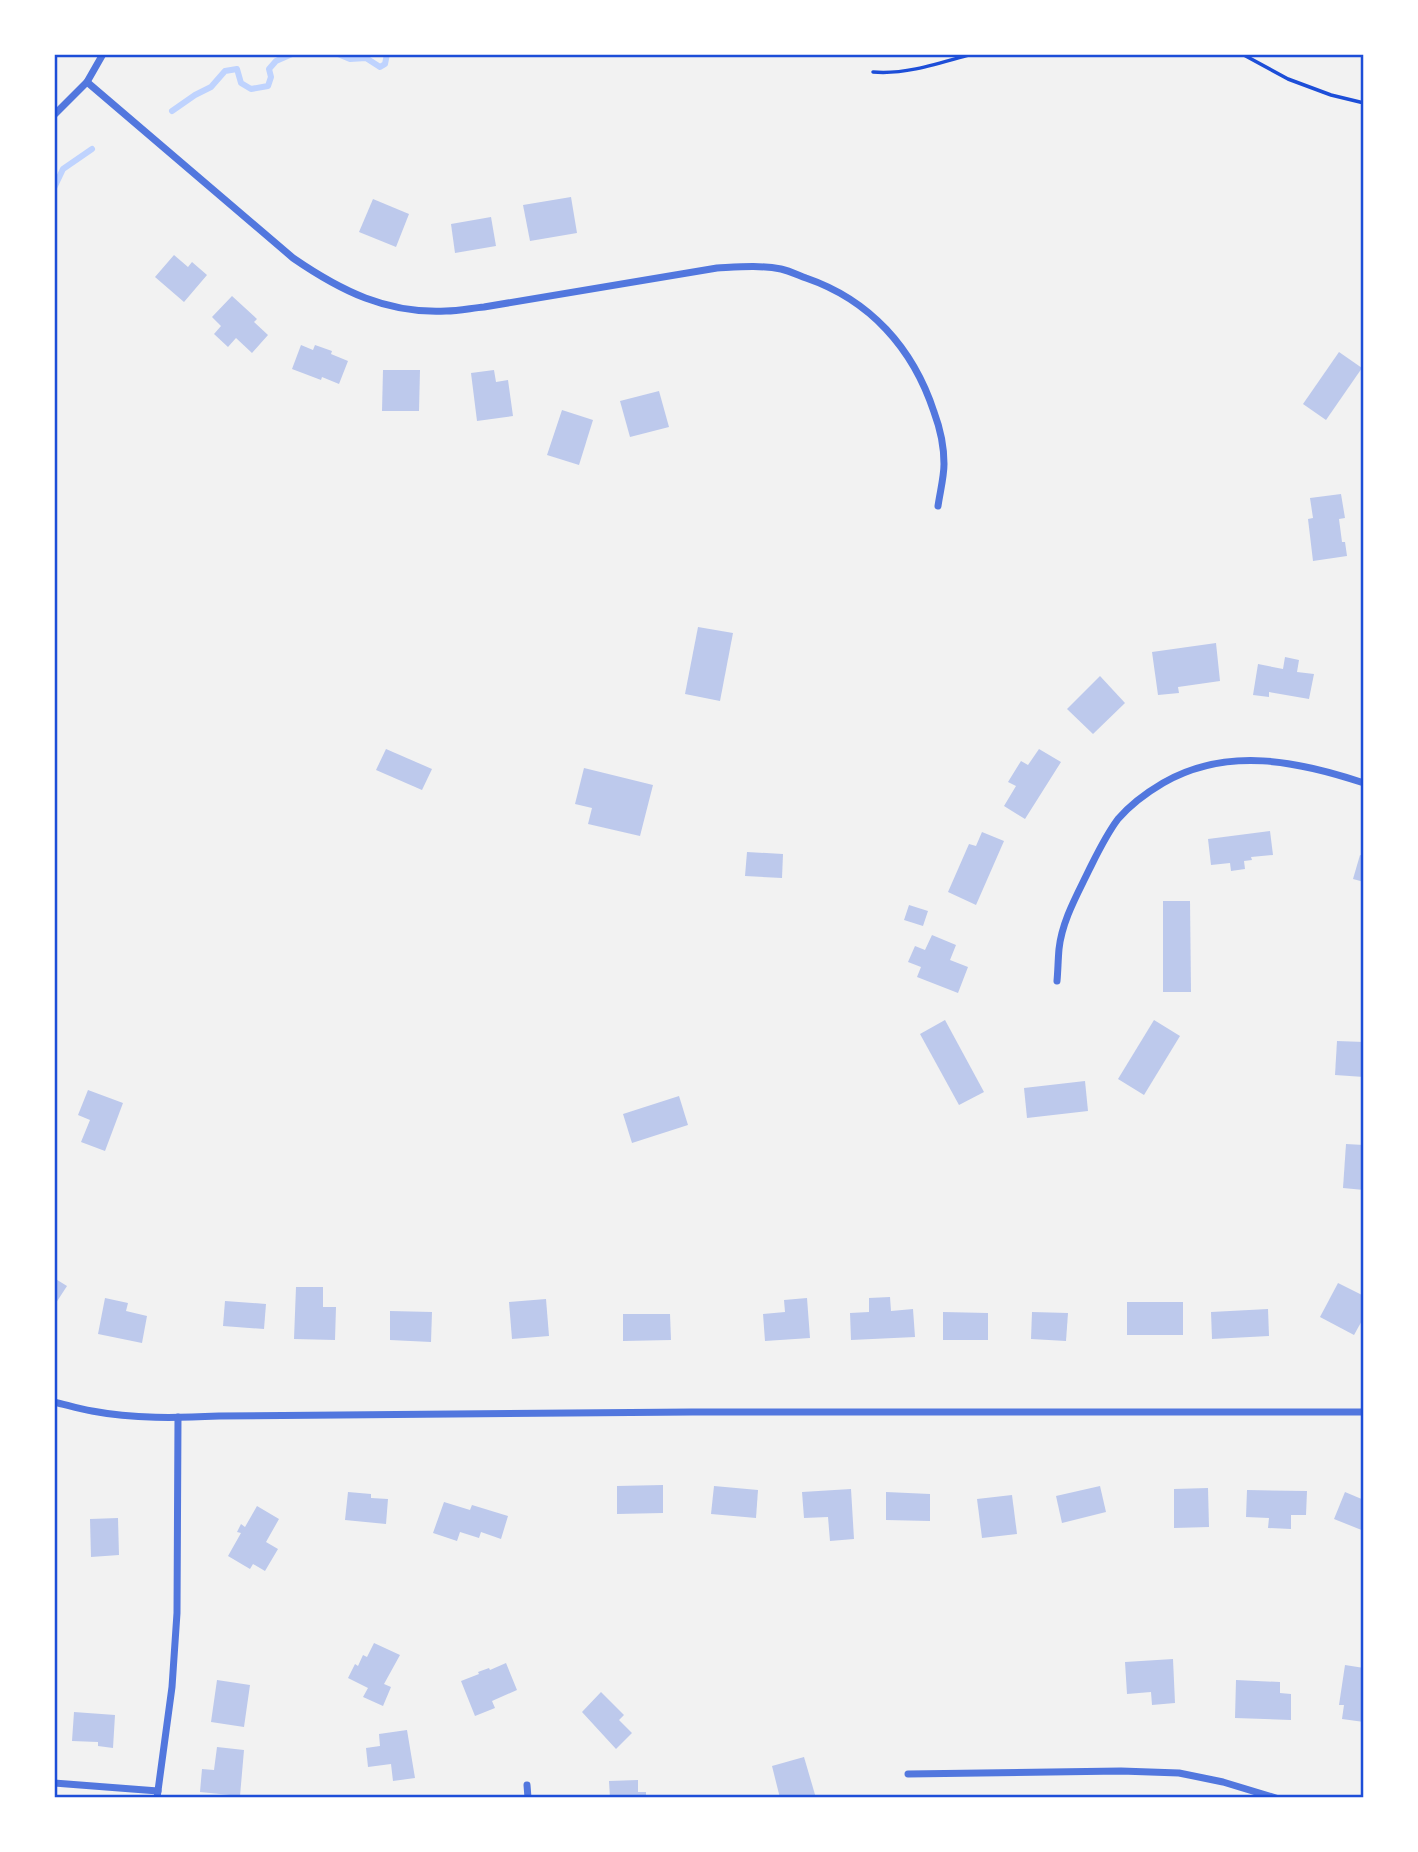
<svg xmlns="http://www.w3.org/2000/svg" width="1418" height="1852" viewBox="0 0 1418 1852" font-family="'Archivo Narrow',sans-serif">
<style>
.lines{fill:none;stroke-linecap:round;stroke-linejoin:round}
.stream{stroke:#bfd3fe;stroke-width:6}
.building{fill:#bdc9ec}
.path{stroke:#1d4ed8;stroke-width:3.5}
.minor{stroke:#5277de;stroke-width:7}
.neatline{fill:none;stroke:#1d4ed8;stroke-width:2.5}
</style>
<rect width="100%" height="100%" fill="#f2f2f2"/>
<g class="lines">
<g class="stream">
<polyline points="338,54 350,59 366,58 380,67 385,64 387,54"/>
<polyline points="172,111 195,95 211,87 225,71 237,69 241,83 251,89 268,86 271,77 269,69 276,61 292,54"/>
<polyline points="54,188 63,169 92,149"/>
</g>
</g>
<g class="building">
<polygon points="571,197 577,233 530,241 523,205"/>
<polygon points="373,199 409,214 396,247 359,232"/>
<polygon points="491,217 496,246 455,253 451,224"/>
<polygon points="174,255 188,267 192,262 207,275 184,302 155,277"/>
<polygon points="232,296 257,319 254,322 268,335 252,353 236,338 228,347 214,334 221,326 212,317"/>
<polygon points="301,345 313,350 315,345 332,351 331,354 348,361 339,384 322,377 321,380 292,369"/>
<polygon points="1339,352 1362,368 1326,420 1303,404"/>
<polygon points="383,370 420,370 419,411 382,411"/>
<polygon points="494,370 496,382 508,380 513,416 477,421 471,373"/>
<polygon points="659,391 669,427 630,437 620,401"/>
<polygon points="562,410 593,420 579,465 547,455"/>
<polygon points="1341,494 1345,518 1339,519 1342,542 1345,542 1347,556 1313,561 1308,519 1313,518 1310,498"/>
<polygon points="698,627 733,633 720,701 685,694"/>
<polygon points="1216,643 1220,681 1178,687 1179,693 1158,695 1152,652"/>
<polygon points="1285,657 1299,660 1297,672 1314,674 1309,699 1269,692 1269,697 1253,695 1258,664 1283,669"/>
<polygon points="1100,676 1125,703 1093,734 1067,709"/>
<polygon points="386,749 432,769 422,790 376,770"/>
<polygon points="1039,749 1061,762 1025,819 1004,806 1016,786 1008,782 1021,761 1028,765"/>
<polygon points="584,768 653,785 640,836 588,824 592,808 575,804"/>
<polygon points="1270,831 1273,855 1251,857 1252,860 1244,861 1245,869 1231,871 1230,863 1211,865 1208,839"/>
<polygon points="982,832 1004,841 976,905 948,892 969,844 976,846"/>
<polygon points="747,852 783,854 782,878 745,876"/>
<polygon points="1360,855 1364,856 1364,882 1353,879"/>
<polygon points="1163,901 1190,901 1191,992 1163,992"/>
<polygon points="909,905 928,911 923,926 904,920"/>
<polygon points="932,935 956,945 950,960 968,967 958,993 917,977 921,967 908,962 915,946 925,950"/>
<polygon points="945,1020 984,1092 959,1105 920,1034"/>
<polygon points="1154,1020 1180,1036 1144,1095 1118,1079"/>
<polygon points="1337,1041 1364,1042 1364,1077 1335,1075"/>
<polygon points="1085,1081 1088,1111 1027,1118 1024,1088"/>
<polygon points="88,1090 123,1103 105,1151 81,1142 90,1120 78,1115"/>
<polygon points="679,1096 688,1125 632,1143 623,1114"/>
<polygon points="1346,1144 1364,1145 1364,1190 1343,1188"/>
<polygon points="54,1278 67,1286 54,1306"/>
<polygon points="1338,1283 1364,1296 1364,1317 1354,1335 1320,1317"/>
<polygon points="296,1287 323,1287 323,1307 336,1307 335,1340 294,1339"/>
<polygon points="890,1297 891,1311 913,1309 915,1337 851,1340 850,1313 869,1312 869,1298"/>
<polygon points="105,1298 128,1303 126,1311 147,1316 142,1343 98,1334"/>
<polygon points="807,1298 810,1338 765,1341 763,1314 785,1312 784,1300"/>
<polygon points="546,1299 549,1336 512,1339 509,1302"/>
<polygon points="225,1301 266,1304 264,1329 223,1326"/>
<rect x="1127" y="1302" width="56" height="33"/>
<polygon points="1268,1309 1269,1336 1212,1339 1211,1312"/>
<polygon points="390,1311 432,1312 431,1342 390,1340"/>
<polygon points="943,1312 988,1313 988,1340 943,1340"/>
<polygon points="1032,1312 1068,1313 1066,1341 1031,1339"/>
<polygon points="623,1314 670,1314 671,1340 623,1341"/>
<polygon points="663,1485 663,1513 617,1514 617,1486"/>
<polygon points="714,1486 758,1490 756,1518 711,1514"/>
<polygon points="1100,1486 1106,1512 1062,1523 1056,1496"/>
<polygon points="1208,1488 1209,1527 1174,1528 1174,1489"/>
<polygon points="851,1489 854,1539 830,1541 828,1517 804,1518 802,1492"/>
<polygon points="1247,1490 1307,1491 1306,1515 1291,1515 1291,1529 1268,1528 1269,1518 1246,1517"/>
<polygon points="348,1492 371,1494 371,1498 388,1499 386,1524 345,1520"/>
<polygon points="886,1492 930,1494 930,1521 886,1520"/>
<polygon points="1345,1492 1364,1500 1364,1531 1334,1519"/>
<polygon points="1012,1495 1017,1534 982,1538 977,1499"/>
<polygon points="444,1502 470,1510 472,1505 508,1516 501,1539 481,1532 479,1538 460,1532 457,1541 433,1533"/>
<polygon points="257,1506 279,1519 266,1542 278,1549 265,1571 253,1564 250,1569 228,1556 241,1533 237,1532 241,1524 245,1527"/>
<polygon points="118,1518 119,1555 91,1557 90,1519"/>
<polygon points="374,1643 400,1655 384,1684 391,1687 383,1706 363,1697 368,1688 348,1678 355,1664 358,1666 363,1655 367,1657"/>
<polygon points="1173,1659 1175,1703 1152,1705 1151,1692 1127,1694 1125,1662"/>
<polygon points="506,1663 517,1690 492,1701 495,1708 475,1716 461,1681 479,1674 478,1672 489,1668 490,1670"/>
<polygon points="1345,1665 1364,1668 1364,1722 1342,1719 1344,1705 1339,1705"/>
<polygon points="217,1680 250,1685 244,1727 211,1722"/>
<polygon points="1236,1680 1280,1682 1280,1693 1291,1694 1291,1720 1235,1718"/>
<polygon points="601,1692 624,1715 619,1720 632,1733 616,1749 582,1712"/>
<polygon points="74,1712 115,1715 113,1748 98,1746 98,1742 72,1741"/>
<polygon points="407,1730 415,1778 393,1781 391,1764 368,1767 366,1748 380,1746 379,1734"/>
<polygon points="217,1747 244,1750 240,1796 200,1792 202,1769 214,1770"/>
<polygon points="804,1757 816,1798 780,1798 772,1766"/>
<polygon points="638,1780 638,1792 646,1792 646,1798 610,1798 609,1781"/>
</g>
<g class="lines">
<g class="path">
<polyline points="1242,54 1288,79 1331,95 1364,103"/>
<path d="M873 72C905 75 940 63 972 54"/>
</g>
<g class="minor">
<path d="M87 82 293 258C341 291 387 314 446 311 459 311 472 308 484 307L717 268C738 267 760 265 781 269 790 271 798 275 806 278 870 300 913 348 934 412 940 428 944 446 944 464 944 477 940 492 938 506"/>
<polyline points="54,115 87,82 103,54"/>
<path d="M1057 981C1058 970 1058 960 1059 949 1062 921 1077 895 1089 870 1098 852 1106 835 1118 819 1131 804 1146 793 1163 783 1227 746 1298 761 1364 783"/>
<path d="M54 1402C67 1405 79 1409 92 1411 134 1419 177 1418 219 1416L692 1412H1364"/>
<polyline points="908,1774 1121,1771 1179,1773 1223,1782 1276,1798"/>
<polyline points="54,1783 158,1791"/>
<polyline points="527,1785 528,1798"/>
<polyline points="157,1798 172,1687 177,1613 178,1417"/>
</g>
</g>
<rect width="1418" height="1852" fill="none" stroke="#ffffff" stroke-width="112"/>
<rect x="56" y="56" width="1306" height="1740" class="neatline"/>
</svg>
